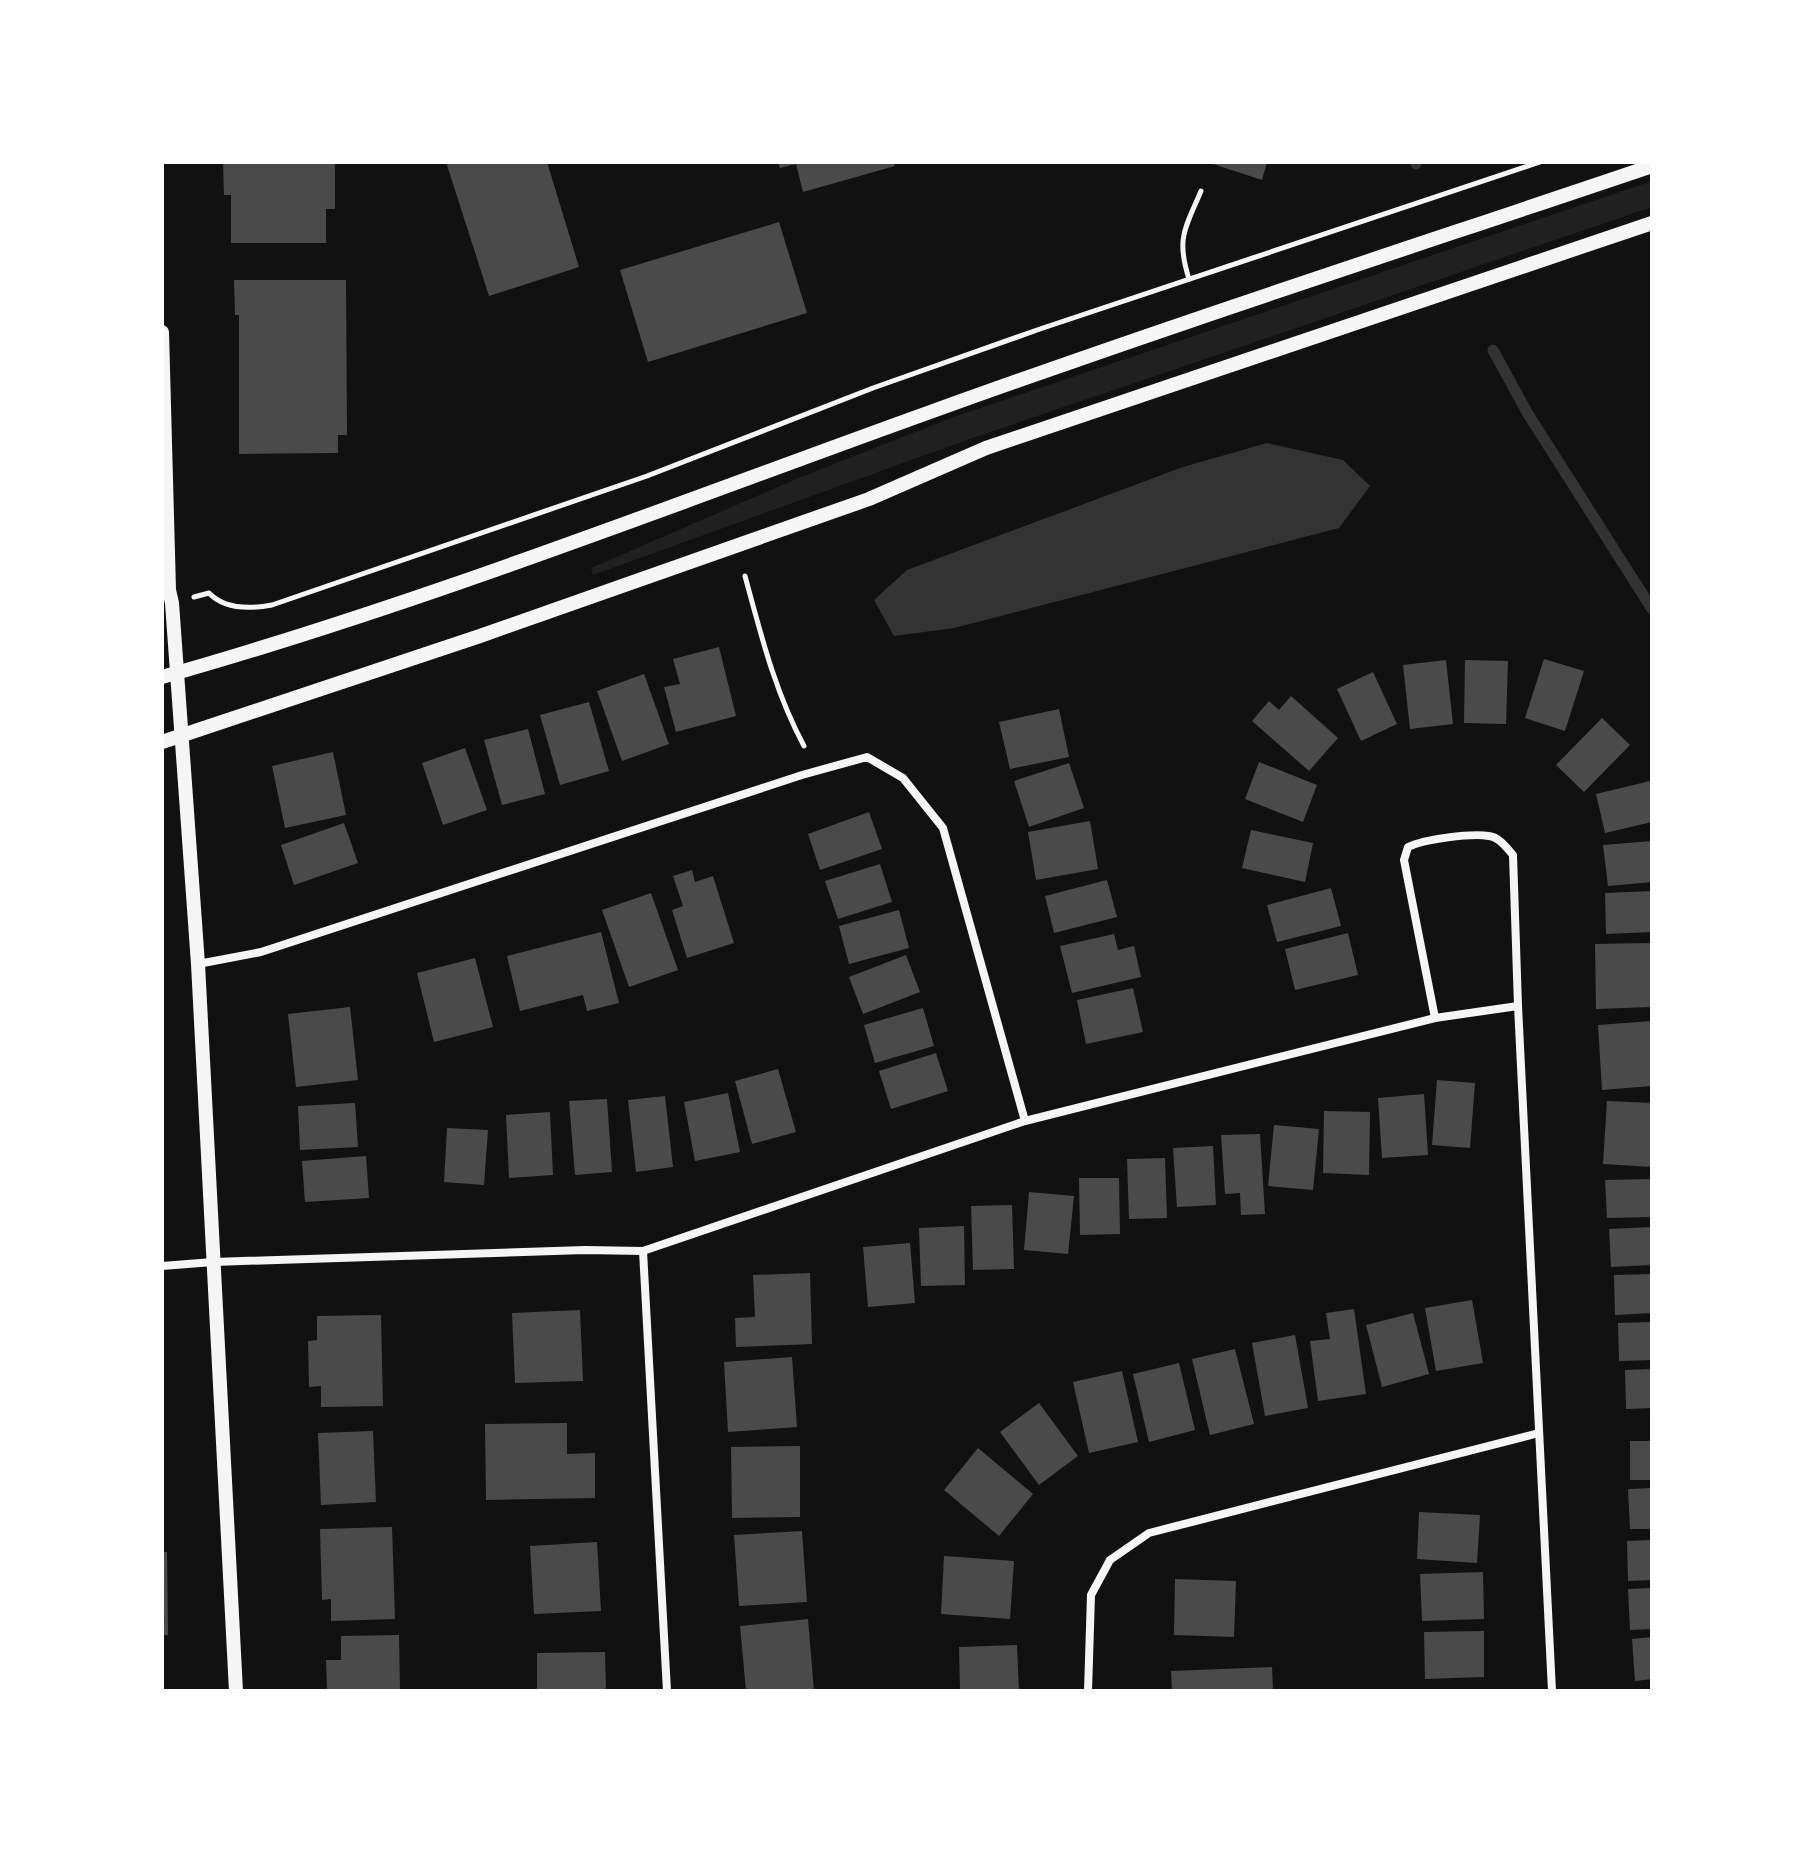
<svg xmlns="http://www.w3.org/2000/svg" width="1814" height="1853" viewBox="0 0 1814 1853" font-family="Rubik,sans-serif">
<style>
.green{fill:#202020}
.water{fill:#333}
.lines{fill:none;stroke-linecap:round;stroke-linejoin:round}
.stream{stroke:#333;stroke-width:11}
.building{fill:#4a4a4a}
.path{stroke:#f5f5f5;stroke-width:5}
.minor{stroke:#f5f5f5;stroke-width:8}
.tertiary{stroke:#f5f5f5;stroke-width:14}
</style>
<rect width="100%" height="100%" fill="#111"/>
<polygon class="green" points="1652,181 1652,207 964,441 593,575 591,568 801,477 951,418"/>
<polygon class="water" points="1267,443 1343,460 1370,486 1339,528 954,628 894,636 874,600 907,570 1183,467"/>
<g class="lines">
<g class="stream">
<polyline points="1416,164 1416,162"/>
<polyline points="1493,350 1528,414 1652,609"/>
</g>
</g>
<g class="building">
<polygon points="223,162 335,162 335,209 326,209 326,243 231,243 231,195 224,195"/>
<polygon points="446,162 547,162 579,267 489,296"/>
<polygon points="778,162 893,162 895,166 803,192 796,164 780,168"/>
<polygon points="1207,162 1267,162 1262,180"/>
<polygon points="779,222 807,313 648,362 620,270"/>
<polygon points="234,280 346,280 347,435 338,435 338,453 239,454 239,315 235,315"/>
<polygon points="719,647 736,716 676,732 664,687 680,684 673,659"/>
<polygon points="1544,659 1584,671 1565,731 1525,718"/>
<polygon points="1446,660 1453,724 1410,729 1403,665"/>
<polygon points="1465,660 1508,661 1506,724 1464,723"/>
<polygon points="1373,672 1397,724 1361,741 1337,689"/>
<polygon points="644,674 669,744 622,761 597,691"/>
<polygon points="1291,696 1338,738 1309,771 1252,721 1269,701 1279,710"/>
<polygon points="589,702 609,771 560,785 540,715"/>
<polygon points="1059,709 1069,757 1010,769 999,722"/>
<polygon points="1602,718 1630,745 1584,792 1556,765"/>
<polygon points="528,729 545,794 502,805 484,740"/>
<polygon points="465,748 487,810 443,825 422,763"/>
<polygon points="333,752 346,815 285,828 272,766"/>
<polygon points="1259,762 1317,785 1303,822 1245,799"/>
<polygon points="1069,763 1084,808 1029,827 1014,781"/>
<polygon points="1650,781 1652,822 1605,833 1596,794"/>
<polygon points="869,812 882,849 820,870 808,834"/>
<polygon points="1090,821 1098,869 1036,880 1028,832"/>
<polygon points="344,823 358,863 294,885 281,845"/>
<polygon points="1251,830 1313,843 1305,882 1242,868"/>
<polygon points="1652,841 1652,882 1608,886 1603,845"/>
<polygon points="880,864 892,902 838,919 825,881"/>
<polygon points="692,870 695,882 713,876 734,943 687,958 672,910 683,906 673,876"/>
<polygon points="1107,880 1117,917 1054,933 1045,896"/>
<polygon points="1331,888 1341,926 1277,942 1267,905"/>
<polygon points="1652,891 1652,932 1606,934 1605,893"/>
<polygon points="651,893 678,970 629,987 602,910"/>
<polygon points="899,910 909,948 849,964 839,926"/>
<polygon points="601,932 619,1003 587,1011 583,995 520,1011 507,956"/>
<polygon points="1348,933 1358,975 1295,990 1285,949"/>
<polygon points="1114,934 1118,950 1134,946 1141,977 1072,993 1060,946"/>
<polygon points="1652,943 1652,1007 1596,1009 1595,944"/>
<polygon points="906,955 920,992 863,1014 849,977"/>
<polygon points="475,958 493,1027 434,1042 417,973"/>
<polygon points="1133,988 1143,1032 1086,1044 1077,1000"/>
<polygon points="350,1007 358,1080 296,1087 288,1014"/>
<polygon points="923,1008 934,1046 875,1063 864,1025"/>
<polygon points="1652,1021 1652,1086 1602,1090 1598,1025"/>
<polygon points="936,1053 948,1091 891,1109 879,1071"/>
<polygon points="778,1069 796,1132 752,1144 735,1081"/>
<polygon points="1437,1080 1475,1083 1470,1148 1432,1145"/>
<polygon points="728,1093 740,1152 695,1161 684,1102"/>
<polygon points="1424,1094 1428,1155 1382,1158 1378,1098"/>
<polygon points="665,1096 673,1167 636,1172 628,1100"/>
<polygon points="607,1099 612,1172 575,1175 569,1101"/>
<polygon points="1607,1101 1652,1103 1652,1167 1603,1164"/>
<polygon points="355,1103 358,1147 300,1150 298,1106"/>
<polygon points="1324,1111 1370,1112 1369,1175 1323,1173"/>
<polygon points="550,1112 553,1175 509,1178 506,1115"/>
<polygon points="1274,1125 1319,1129 1313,1190 1268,1186"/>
<polygon points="447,1128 488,1130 484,1185 444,1182"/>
<polygon points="1260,1134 1265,1214 1241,1215 1240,1193 1225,1194 1221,1135"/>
<polygon points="1213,1146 1216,1205 1177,1207 1173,1148"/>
<polygon points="366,1156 369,1198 305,1202 302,1161"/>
<polygon points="1165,1158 1167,1218 1129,1219 1127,1159"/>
<polygon points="1079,1178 1119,1178 1120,1234 1080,1235"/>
<polygon points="1652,1179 1652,1217 1607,1218 1605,1180"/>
<polygon points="1029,1192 1074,1196 1068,1254 1024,1250"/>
<polygon points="1012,1205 1014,1269 973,1270 971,1206"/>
<polygon points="964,1226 965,1285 921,1286 919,1228"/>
<polygon points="1652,1227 1652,1265 1611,1267 1609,1229"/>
<polygon points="910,1243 915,1303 868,1307 863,1247"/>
<polygon points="810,1273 812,1344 736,1347 735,1318 755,1317 753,1275"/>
<polygon points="1652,1274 1652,1313 1615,1315 1614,1275"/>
<polygon points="1472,1300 1483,1363 1436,1371 1425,1308"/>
<polygon points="1354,1309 1366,1394 1318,1401 1310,1341 1330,1339 1326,1313"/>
<polygon points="580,1310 583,1381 515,1383 512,1313"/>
<polygon points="1413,1313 1429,1374 1382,1387 1366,1325"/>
<polygon points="381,1315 383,1406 321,1407 321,1386 309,1387 308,1341 317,1340 317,1316"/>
<polygon points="1652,1322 1652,1360 1619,1361 1618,1323"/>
<polygon points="1295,1335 1308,1408 1265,1416 1252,1343"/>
<polygon points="1235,1349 1254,1424 1210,1435 1192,1359"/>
<polygon points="792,1357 797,1427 728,1432 724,1362"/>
<polygon points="1179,1363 1195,1430 1149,1442 1133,1374"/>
<polygon points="1652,1369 1652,1408 1626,1409 1625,1370"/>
<polygon points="1122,1371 1138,1442 1089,1453 1073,1382"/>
<polygon points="1039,1403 1078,1456 1039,1485 1000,1432"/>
<polygon points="567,1423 567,1454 595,1453 595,1498 486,1500 485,1424"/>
<polygon points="373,1431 376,1502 321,1505 318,1433"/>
<rect x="1630" y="1441" width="22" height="39"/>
<polygon points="800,1446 800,1517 732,1518 731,1447"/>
<polygon points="978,1448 1033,1494 999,1536 944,1490"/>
<polygon points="1652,1488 1652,1529 1630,1529 1628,1489"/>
<polygon points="1419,1512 1480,1515 1477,1563 1417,1559"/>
<polygon points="392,1527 395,1619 331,1621 331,1599 322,1600 320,1529"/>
<polygon points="802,1531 807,1602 739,1606 734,1535"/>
<polygon points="1652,1540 1652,1580 1628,1581 1627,1541"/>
<polygon points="597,1542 601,1611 534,1614 530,1546"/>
<polygon points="162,1552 167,1552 168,1635 162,1635"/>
<polygon points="944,1556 1014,1561 1010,1619 941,1614"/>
<polygon points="1483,1572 1484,1619 1422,1621 1420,1574"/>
<polygon points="1175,1579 1236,1581 1234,1637 1174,1635"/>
<polygon points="1652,1588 1652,1629 1630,1630 1628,1589"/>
<polygon points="808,1619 814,1691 746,1691 740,1626"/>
<polygon points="1484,1631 1484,1677 1425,1679 1424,1632"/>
<polygon points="399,1635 400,1691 327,1691 326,1660 341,1660 341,1636"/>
<polygon points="1652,1637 1652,1679 1635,1681 1632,1639"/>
<polygon points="1017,1645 1019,1691 960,1691 959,1647"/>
<polygon points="605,1652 606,1691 537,1691 537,1653"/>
<polygon points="1272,1667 1273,1691 1172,1691 1171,1671"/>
</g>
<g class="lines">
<g class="path">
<path d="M1189 279C1176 238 1185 229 1201 191"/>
<path d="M745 576C761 635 775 692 804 746"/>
<path d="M194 597 209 593C224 609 250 609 272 605L647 476 873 388 1040 329 1540 162"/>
</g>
<g class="minor">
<polyline points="198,964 261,952 802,775 867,757 903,778 943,828 1025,1121"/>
<path d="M1435 1018 1404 860 1408 847C1425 839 1471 833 1489 836 1499 837 1507 848 1513 855L1518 1006 1552 1691"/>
<polyline points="643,1251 667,1691"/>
<polyline points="162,1266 213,1262 585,1250 643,1251 1025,1121 1435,1018 1518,1006"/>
<polyline points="1088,1691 1091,1595 1110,1560 1149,1533 1539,1433"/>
</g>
<g class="tertiary">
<polyline points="162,332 169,590 172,603 198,964 236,1691"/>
<path d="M162 677C424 603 677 503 933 411 1171 325 1412 247 1652 166"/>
<polyline points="162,742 480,636 869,499 986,448 1652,223"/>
</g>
</g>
<rect width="1814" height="1853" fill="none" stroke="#ffffff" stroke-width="328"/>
</svg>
